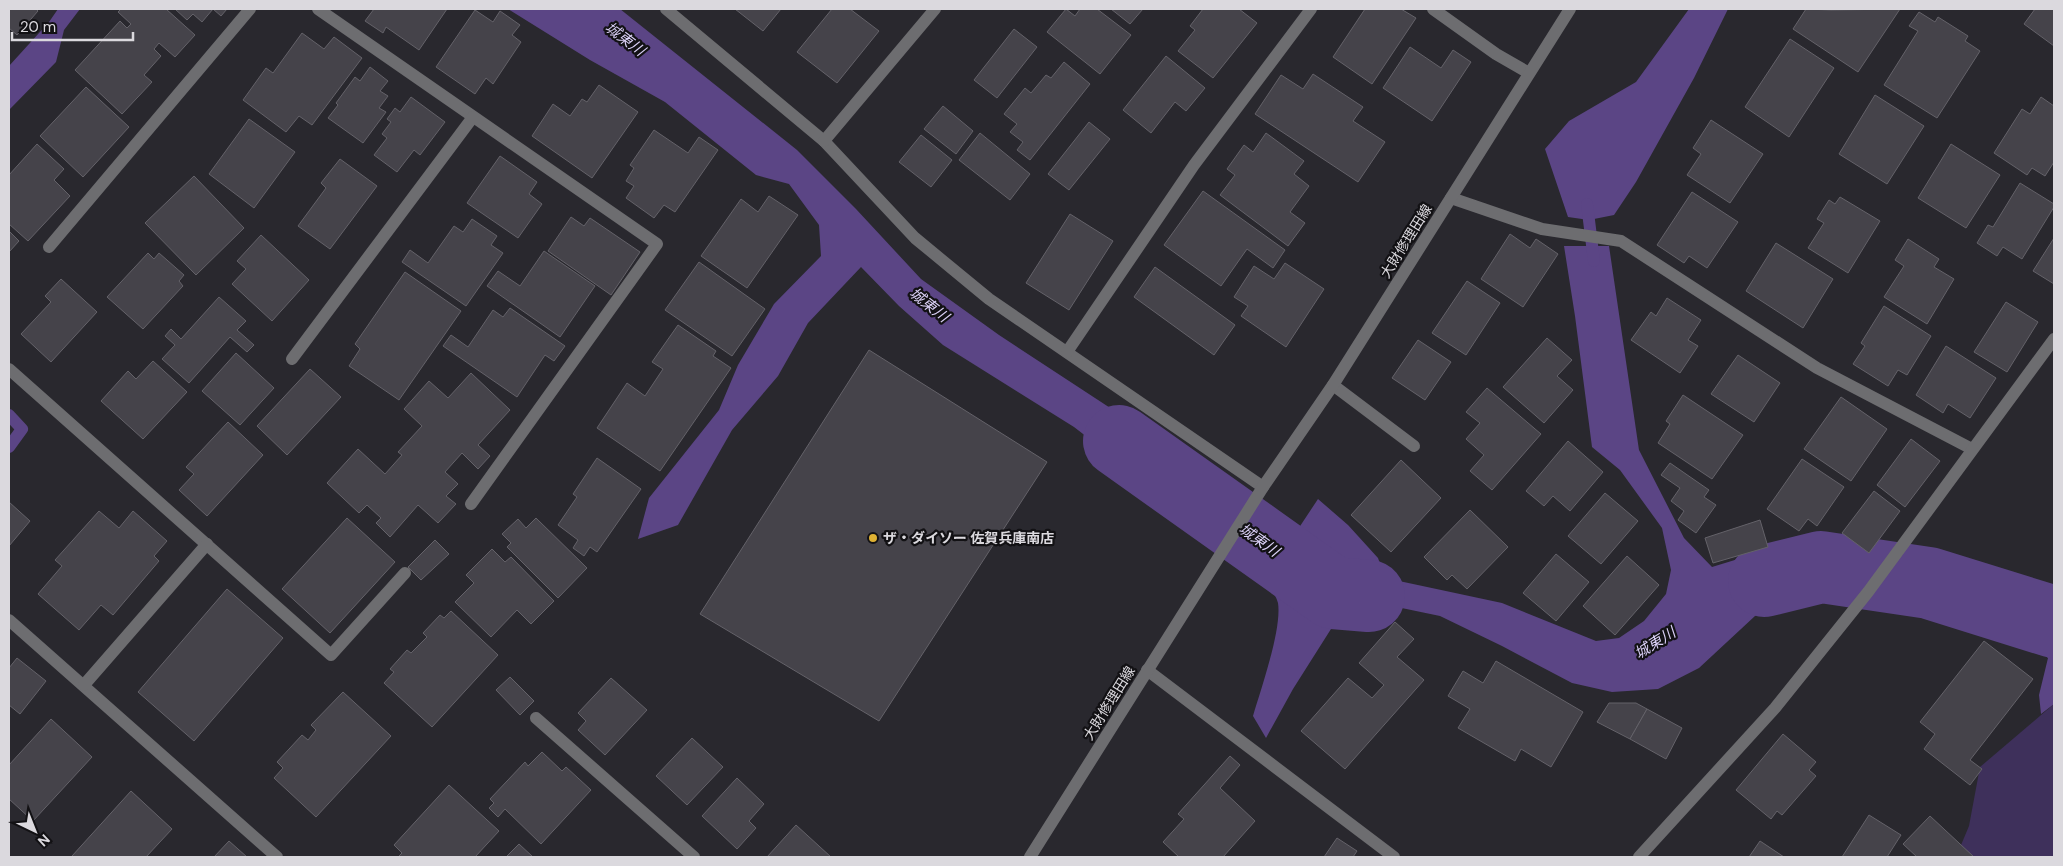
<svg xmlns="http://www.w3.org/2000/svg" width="2063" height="866" viewBox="0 0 2063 866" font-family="'DM Sans','Noto Sans JP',sans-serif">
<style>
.green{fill:#3e305b}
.water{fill:#5b4585}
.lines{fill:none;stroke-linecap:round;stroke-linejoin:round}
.stream{stroke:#5b4585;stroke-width:12}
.river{stroke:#5b4585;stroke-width:72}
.building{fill:#45434a;stroke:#646269}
.minor{stroke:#6d6d70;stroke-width:12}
.poi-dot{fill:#deb133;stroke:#121114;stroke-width:2}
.labels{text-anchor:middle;stroke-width:4.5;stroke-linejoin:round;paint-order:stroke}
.street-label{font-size:14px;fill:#dbd9de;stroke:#121114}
.poi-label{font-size:14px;font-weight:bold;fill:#dbd9de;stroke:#121114;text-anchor:start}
.water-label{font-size:15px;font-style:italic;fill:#dad0f6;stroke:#121114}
</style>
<rect width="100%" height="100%" fill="#29282e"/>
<polygon class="green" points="2054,704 2054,857 1956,857 1969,826 1980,767"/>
<g class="water">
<polygon points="58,9 80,9 64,30 56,62 9,110 9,66 49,22"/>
<polygon points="508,9 620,9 797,150 856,209 921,279 999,335 1124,417 1189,465 1209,488 1185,522 1148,484 1074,427 943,345 899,306 861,267 808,323 778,376 732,430 678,525 638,539 649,498 719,410 738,365 774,304 821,256 819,225 789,184 756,175 665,102 590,60"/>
<polygon points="1689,9 1728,9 1694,78 1636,182 1614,215 1589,220 1568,217 1545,149 1569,121 1636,82"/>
<path d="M1564 246H1609L1639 450 1684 538 1712 567 1774 548H1822L1870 561 1853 587 1804 588 1755 616 1699 668 1658 689 1612 692 1572 683 1502 646 1440 616 1392 606H1361L1331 629 1293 689 1266 738 1253 716C1261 689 1282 629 1278 603 1276 595 1269 586 1265 579L1318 499 1348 525 1378 558 1385 578 1502 603 1596 641 1619 638 1644 621 1666 594 1671 570 1662 528 1620 470 1592 447 1575 316Z"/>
<polygon points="1912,556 2054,588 2054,704 2041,714 2039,695 2048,658 1999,620 1978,618 1938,597 1886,591"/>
</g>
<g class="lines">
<g class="stream">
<polyline points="1587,204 1594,261"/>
<polyline points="9,415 22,429 9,447"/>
</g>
<g class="river">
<polyline points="1119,441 1333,593 1369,596"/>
<polyline points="1764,581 1821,567 1929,583 2054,622"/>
</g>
</g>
<g class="building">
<polygon points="9,9 36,9 38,11 17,35 9,28"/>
<polygon points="121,9 166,9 195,35 175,57 159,43 154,49 161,56 144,75 152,82 122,114 75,70 120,21 127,28 131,24 118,12"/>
<polygon points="175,9 227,9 221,16 213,9 202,22 193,14 187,20"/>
<polygon points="374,9 447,9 419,50 386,27 383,33 365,21"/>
<polygon points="735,9 781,9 763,31"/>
<polygon points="832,9 850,9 879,31 837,83 797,52"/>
<polygon points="1066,9 1075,16 1080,9 1097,9 1131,35 1100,74 1047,32"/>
<polygon points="1111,9 1143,9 1130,24"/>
<polygon points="1203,9 1239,9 1257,23 1213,78 1178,51 1195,30 1190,26"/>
<polygon points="1365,9 1401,9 1416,18 1372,84 1333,57"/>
<polygon points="1806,9 1831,10 1900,9 1858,72 1793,29"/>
<polygon points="2035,9 2054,9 2054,46 2024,24"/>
<polygon points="475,10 493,22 500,11 520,25 512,35 521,42 493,84 486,78 475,94 436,67"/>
<polygon points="1919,12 1935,22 1938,17 1968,36 1965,41 1980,51 1937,118 1884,85 1918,31 1909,26"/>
<polygon points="1014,29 1037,47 997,98 974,80"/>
<polygon points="302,33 324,49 334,37 362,58 312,125 299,116 286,132 243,100 266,68 273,73"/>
<polygon points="1790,39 1834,68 1789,137 1745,107"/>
<polygon points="1410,47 1441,68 1453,50 1471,62 1432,121 1383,88"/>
<polygon points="1166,56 1205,88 1186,111 1175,102 1151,133 1123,110"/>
<polygon points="1064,62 1090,84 1030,160 1017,150 1023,142 1010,132 1017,124 1004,114 1025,88 1031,93 1046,75 1051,78"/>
<polygon points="370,67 388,81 380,91 388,96 379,108 386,112 363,143 328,118 338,105 336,103 355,77 360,81"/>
<polygon points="1313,74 1363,107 1353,121 1385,142 1358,182 1255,114 1281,75 1303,89"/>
<polygon points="599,85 638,112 592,178 532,136 553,104 570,116 582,99 587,102"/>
<polygon points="86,87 129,127 83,177 40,136"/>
<polygon points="1875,95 1924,126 1887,184 1839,154"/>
<polygon points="411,97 445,122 420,155 414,150 397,172 374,155 387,138 382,134 391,122 387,119 395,108 400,112"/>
<polygon points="2041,97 2054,106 2054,162 2045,176 2032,168 2027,175 1994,153 2022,109 2030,114"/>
<polygon points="943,106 973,131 956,154 924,129"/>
<polygon points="249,119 295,152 254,208 209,174"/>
<polygon points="1711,120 1763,154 1730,203 1687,175 1701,154 1693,148"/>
<polygon points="1089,122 1110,139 1069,190 1048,174"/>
<polygon points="654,130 688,153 699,137 718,150 675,212 664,205 654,218 626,198 634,186 626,181 634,168 630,165"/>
<polygon points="980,133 1030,174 1010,200 959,160"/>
<polygon points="1266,133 1304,161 1294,174 1309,186 1290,212 1305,223 1288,246 1220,195 1235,175 1227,169 1244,145 1253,152"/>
<polygon points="921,135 952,160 931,187 899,162"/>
<polygon points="37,144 64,169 54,180 70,196 28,241 9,224 9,175"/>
<polygon points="1951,144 2000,175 1966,228 1918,198"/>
<polygon points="500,156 537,182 529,194 542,204 518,238 467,203"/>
<polygon points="340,159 377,186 330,249 298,226 326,188 321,183"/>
<polygon points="194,176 244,228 196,275 145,223"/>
<polygon points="2020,183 2054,204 2054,207 2022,259 2003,247 1997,256 1977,243 1988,225 1993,227"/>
<polygon points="1203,191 1285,250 1273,268 1247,249 1221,286 1164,245"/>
<polygon points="1692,192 1738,222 1707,268 1689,256 1684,263 1657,245"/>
<polygon points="769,196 798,215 747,288 701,256 741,199 758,212"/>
<polygon points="1840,197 1880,221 1848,273 1808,248 1824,223 1817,219 1829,200 1835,204"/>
<polygon points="1070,214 1113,241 1069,310 1026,283"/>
<polygon points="571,217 584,226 590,218 640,252 611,295 548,251"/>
<polygon points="472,219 497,236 491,245 503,253 466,306 402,262 410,250 428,263 454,226 463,232"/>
<polygon points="9,231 19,241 9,252"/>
<polygon points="1510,234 1530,248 1536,239 1558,254 1523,307 1481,279"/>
<polygon points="261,235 309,280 272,321 232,284 246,269 237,261"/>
<polygon points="2054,238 2054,284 2033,271"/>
<polygon points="1908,239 1939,259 1934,267 1954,279 1927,324 1884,297 1904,266 1895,260"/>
<polygon points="1776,243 1833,279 1803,328 1746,291"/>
<polygon points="544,251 595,286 560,337 487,286 498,271 520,286"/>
<polygon points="148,253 154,259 159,253 184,275 179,281 183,286 143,329 107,297"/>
<polygon points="699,262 765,309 732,356 665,310"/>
<polygon points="1285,263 1324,289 1286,347 1241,316 1248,306 1234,297 1254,266 1274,279"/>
<polygon points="1155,267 1235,325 1214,355 1134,297"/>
<polygon points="405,272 461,311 399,400 349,366 360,349 355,344"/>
<polygon points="61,279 97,312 51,362 21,334 51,302 45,296"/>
<polygon points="1467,281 1500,303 1466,355 1432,333"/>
<polygon points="219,297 246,321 237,330 254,345 247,352 230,337 189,383 162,359 175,345 165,336 171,329 181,339"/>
<polygon points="1667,298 1701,320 1688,340 1698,346 1680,373 1631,340 1651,312 1656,316"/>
<polygon points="2006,302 2038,322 2007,372 1974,352"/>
<polygon points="1884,306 1931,336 1907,375 1898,370 1888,386 1853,364 1865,346 1861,343"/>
<polygon points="510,308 565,346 554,361 545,355 517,397 443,346 451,335 468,347 493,310 503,317"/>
<polygon points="678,325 716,351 713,356 731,368 660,471 597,428 627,383 645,396 663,369 652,362"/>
<polygon points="1547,338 1572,360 1557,376 1573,390 1544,423 1503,387"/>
<polygon points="1418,340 1451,362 1425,400 1392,378"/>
<polygon points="1946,346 1996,378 1970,418 1948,404 1943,413 1916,395"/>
<polygon points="869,350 1047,462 879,721 700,614"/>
<polygon points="236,353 274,388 240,425 202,391"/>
<polygon points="1738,355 1780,383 1754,422 1711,394"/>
<polygon points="153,361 187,392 143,439 101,401 128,371 136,379"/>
<polygon points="310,369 341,397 287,455 257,426"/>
<polygon points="471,373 510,410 478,445 490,456 478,469 462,453 445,472 458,484 446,496 456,504 438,523 418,505 390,537 376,523 381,518 367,505 359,513 327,483 358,449 385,474 402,455 398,452 422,426 404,409 429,381 448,398"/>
<polygon points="1487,388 1541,434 1492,490 1470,471 1484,455 1466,439 1480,423 1466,412"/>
<polygon points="1683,395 1743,435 1712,479 1658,443 1670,424 1666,421"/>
<polygon points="1841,397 1887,429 1851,481 1804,449"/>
<polygon points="228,422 263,455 207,516 179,490 194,474 186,467"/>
<polygon points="1911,439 1940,461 1905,507 1877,485"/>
<polygon points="1568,441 1603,472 1570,511 1553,496 1544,506 1526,491"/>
<polygon points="597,458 641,489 597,552 590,547 584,556 573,548 578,540 558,525 577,497 573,494"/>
<polygon points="1802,459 1844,487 1817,526 1808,519 1799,531 1767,509"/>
<polygon points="1401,460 1441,498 1391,552 1351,515"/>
<polygon points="1670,463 1709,490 1704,497 1716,505 1696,533 1678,520 1684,511 1671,501 1680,488 1661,475"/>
<polygon points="1874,491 1900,511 1869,553 1842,533"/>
<polygon points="1605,493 1638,521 1601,564 1568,536"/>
<polygon points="9,502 30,521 9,546"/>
<polygon points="1470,510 1508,547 1467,589 1452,575 1447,580 1424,557"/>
<polygon points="99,511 119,528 133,511 167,541 154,556 159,561 113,615 101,605 79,630 38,594 62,566 55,560"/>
<polygon points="347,518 395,562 330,633 282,589"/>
<polygon points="536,518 587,568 558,598 507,547 511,543 502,534 518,519 526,528"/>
<polygon points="1760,520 1768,547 1713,563 1705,538"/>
<polygon points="435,540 449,554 421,580 408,567"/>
<polygon points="492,549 505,562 511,557 554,601 531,624 517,610 491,637 455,602 474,583 466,575"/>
<polygon points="1556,554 1589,582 1556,621 1523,593"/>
<polygon points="1627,556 1659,585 1615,635 1583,606"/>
<polygon points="227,589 283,638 194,741 138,692"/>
<polygon points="451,611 498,655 432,727 384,683 394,672 390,669 407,650 411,653 427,637 423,633 440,615 444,618"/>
<polygon points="1395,622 1414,639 1397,657 1424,680 1345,769 1301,731 1348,678 1372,698 1384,685 1359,663"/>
<polygon points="1984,641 2033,679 1970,760 1982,769 1970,785 1924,749 1935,734 1920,722"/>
<polygon points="17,658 46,681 20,714 9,705 9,668"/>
<polygon points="1496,661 1583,712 1551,767 1521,749 1515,761 1458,728 1470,709 1448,696 1463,671 1483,683"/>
<polygon points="510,677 534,701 520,715 496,690"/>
<polygon points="611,678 647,710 605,755 578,730 586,721 578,713"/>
<polygon points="343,692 391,736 316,817 274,778 283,768 277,762 302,735 308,740 316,730 311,725"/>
<polygon points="1609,703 1636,703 1647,709 1630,739 1597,722"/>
<polygon points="1647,709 1682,728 1666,759 1630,739"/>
<polygon points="51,719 92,757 33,821 9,799 9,765"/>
<polygon points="1783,734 1816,762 1809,770 1816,776 1782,815 1777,811 1771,819 1736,790"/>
<polygon points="692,738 723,767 687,805 656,776"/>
<polygon points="542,752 562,771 566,767 591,790 541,844 505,809 498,817 489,808 494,803 490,799 525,762 528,766"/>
<polygon points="1230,756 1240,765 1220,788 1255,821 1223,857 1179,857 1163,842 1184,819 1178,814"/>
<polygon points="737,778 764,804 749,821 756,828 737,849 702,816"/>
<polygon points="449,785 499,831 475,857 398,857 402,853 394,845"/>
<polygon points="131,791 172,829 146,857 74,857 72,856"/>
<polygon points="1869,815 1901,835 1887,857 1842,857"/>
<polygon points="1930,816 1974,857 1917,857 1903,844"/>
<polygon points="796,825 831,857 767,857"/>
<polygon points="1337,838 1357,851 1353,857 1324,857"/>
<polygon points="229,841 247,857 214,857"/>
<polygon points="1760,841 1784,857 1749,857"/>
<polygon points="519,844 533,857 506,857"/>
</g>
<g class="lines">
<g class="minor">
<polyline points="318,9 657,244 471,504"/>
<polyline points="666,9 824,141 915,238 989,299 1263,487"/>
<polyline points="1433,9 1496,54 1529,73"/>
<polyline points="824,141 935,9"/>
<polyline points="1451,198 1542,229 1621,241 1817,368 1972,449"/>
<polyline points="49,247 250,9"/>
<polyline points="1067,352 1194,165 1311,9"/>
<polyline points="292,359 473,117"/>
<polyline points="9,369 331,655 405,573"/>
<polyline points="1333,385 1414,446"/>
<polyline points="9,620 277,857"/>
<polyline points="1147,670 1394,857"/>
<polyline points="84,685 207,544"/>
<polyline points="536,718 694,857"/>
<polyline points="1030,857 1263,487 1333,385 1570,9"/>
<polyline points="1639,857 1775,708 1868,592 2054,339"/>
</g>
</g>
<circle class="poi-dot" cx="873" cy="538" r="5"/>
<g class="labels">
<g class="street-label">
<text transform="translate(1406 241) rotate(-58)" y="5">大財修理田線</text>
<text transform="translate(1109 703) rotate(-58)" y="5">大財修理田線</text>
</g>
<g class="poi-label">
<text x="883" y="543">ザ・ダイソー 佐賀兵庫南店</text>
</g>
<g class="water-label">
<text transform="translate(625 39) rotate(37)" y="5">城東川</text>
<text transform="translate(929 305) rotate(38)" y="5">城東川</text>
<text transform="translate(1259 540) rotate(35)" y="5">城東川</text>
<text transform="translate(1655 643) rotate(-32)" y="5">城東川</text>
</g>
</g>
<rect width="2063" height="866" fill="none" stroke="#dbd9de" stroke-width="20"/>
<g transform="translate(35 831) rotate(137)" stroke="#121114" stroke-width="4" paint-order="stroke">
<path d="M0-4L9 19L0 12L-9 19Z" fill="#dbd9de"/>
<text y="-8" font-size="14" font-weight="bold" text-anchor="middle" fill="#dbd9de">N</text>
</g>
<path d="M12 32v8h121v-8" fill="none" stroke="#dbd9de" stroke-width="2.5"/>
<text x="20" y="32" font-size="15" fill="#dbd9de" stroke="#121114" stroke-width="4" paint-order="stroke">20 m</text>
</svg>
